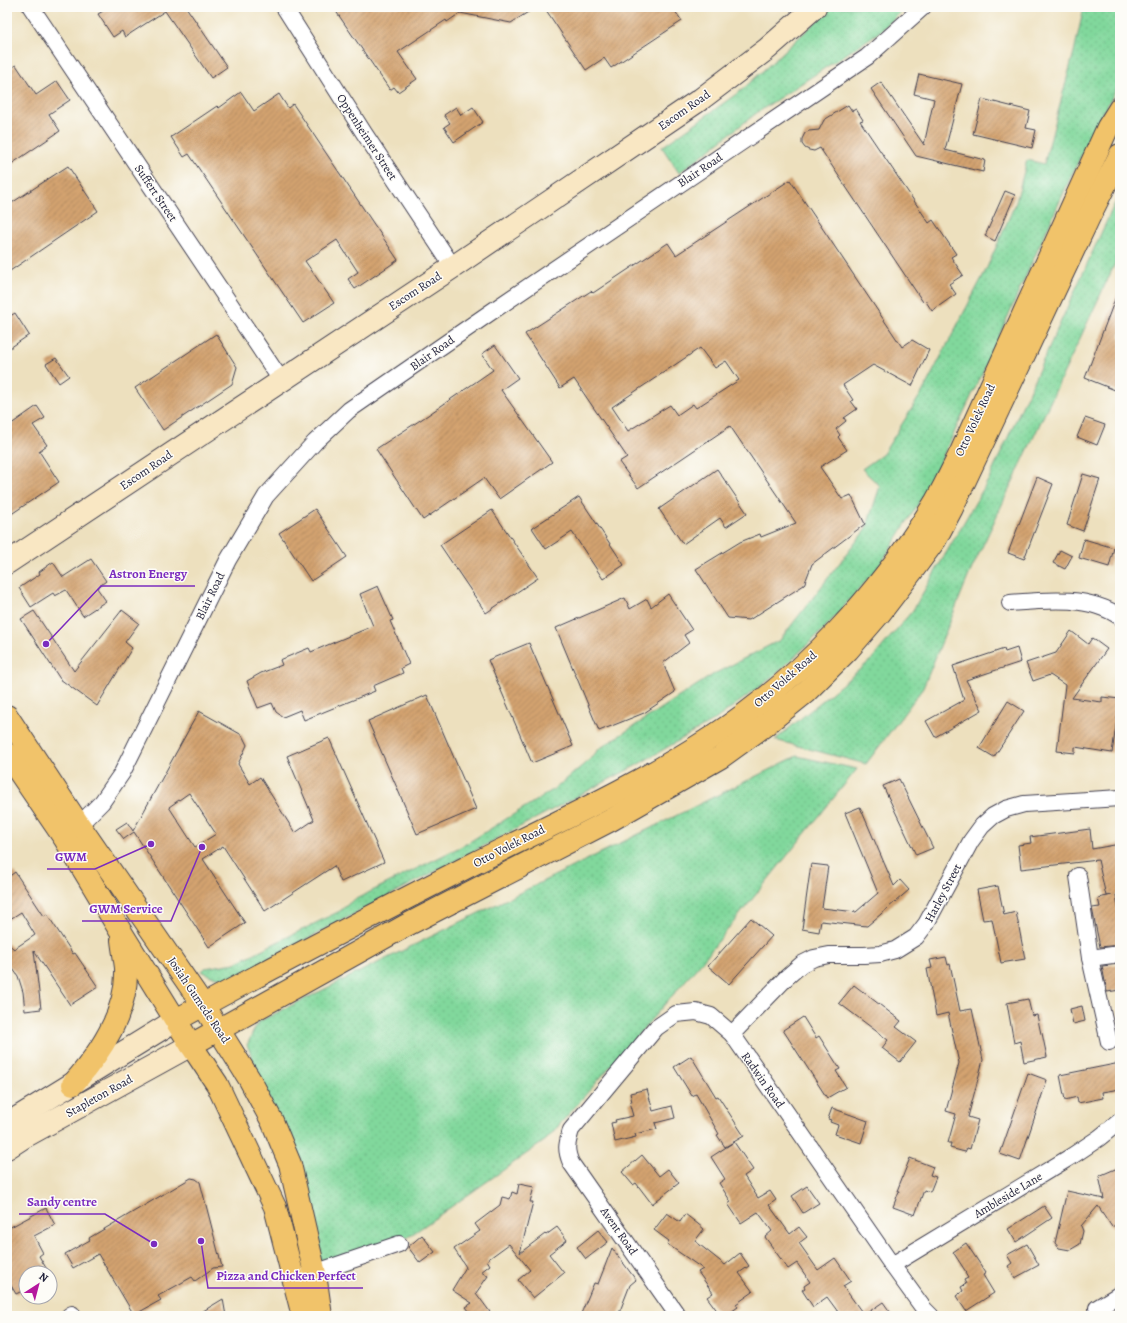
<svg xmlns="http://www.w3.org/2000/svg" width="1127" height="1323" viewBox="0 0 1127 1323" font-family="Alegreya,serif">
<style>
.grass{fill:url(#grass-dots);stroke:#527d6c}
.building{fill:url(#building-hatch);fill-rule:evenodd}
.lines{fill:none;stroke-linecap:round;stroke-linejoin:round}
.street-casing{stroke:#403e4f;stroke-width:18}
.secondary-casing{stroke:#403e4f;stroke-width:24}
.primary-casing{stroke:#403e4f;stroke-width:24}
.street{stroke:#fff;stroke-width:16}
.secondary{stroke:#f9e7c3;stroke-width:22}
.primary{stroke:#f1c36a;stroke-width:22}
.labels{text-anchor:middle;stroke-width:3;stroke-linejoin:round;paint-order:stroke}
.street-label{font-size:12px;fill:#22223b;stroke:#fdfcf7}
.leader{fill:none;stroke:#7b2cbf;stroke-width:1.5}
.callout-dot{fill:#7b2cbf;stroke:#fdfcf7;stroke-width:1.5}
.callout-label{font-size:13px;text-anchor:middle;font-weight:bold;fill:#7b2cbf;stroke:#fdfcf7;stroke-width:3;stroke-linejoin:round;paint-order:stroke}
</style>
<defs>
<pattern id="grass-dots" width="8" height="8" patternUnits="userSpaceOnUse"><rect width="8" height="8" fill="#81d89c"/><path d="M2 2h.1M6 6h.1" fill="none" stroke="#6fb987" stroke-width="1.8" stroke-linecap="round"/></pattern>
<pattern id="building-hatch" width="6" height="6" patternUnits="userSpaceOnUse"><rect width="6" height="6" fill="#d3a370"/><path d="M-1 1l2-2M0 6l6-6M5 7l2-2" fill="none" stroke="#ab845d"/></pattern>
</defs>
<rect width="100%" height="100%" fill="#fdfcf7"/>
<filter id="ink" filterUnits="userSpaceOnUse"><feTurbulence type="fractalNoise" baseFrequency=".025" numOctaves="2"/><feDisplacementMap in="SourceGraphic" scale="8" xChannelSelector="R" yChannelSelector="G"/><feConvolveMatrix kernelMatrix="1 2 1 2 8 2 1 2 1" color-interpolation-filters="sRGB"/></filter>
<filter id="wash" filterUnits="userSpaceOnUse"><feTurbulence type="fractalNoise" baseFrequency=".012" numOctaves="4" result="noise"/><feDisplacementMap in="SourceGraphic" scale="16" xChannelSelector="R" yChannelSelector="G"/><feGaussianBlur stdDeviation="0.9" result="paint"/><feColorMatrix in="noise" values="0 0 0 0 0 0 0 0 0 0 0 0 0 0 0 0 0 1.4 0 .05"/><feComposite in="paint" operator="in"/></filter>
<g filter="url(#wash)">
<rect width="100%" height="100%" fill="#ede0be"/>
<g class="grass">
<polygon points="832,7 906,7 881,31 758,112 679,173 662,147 742,90"/>
<polygon points="1084,7 1120,7 1120,83 1104,111 1073,172 1033,260 988,361 927,490 878,568 823,630 773,677 716,719 637,765 231,979 211,976 202,971 205,968 235,963 340,911 352,901 466,844 556,788 589,760 599,749 714,674 780,640 866,529 880,486 862,469 883,454 923,391 986,270 1016,202 1027,160 1044,164 1074,52"/>
<polygon points="1120,196 1120,253 968,577 923,688 866,764 775,740 871,660 913,610 989,479 1114,205"/>
<polygon points="797,756 857,769 700,964 546,1140 404,1240 317,1263 294,1159 247,1045 258,1022"/>
</g>
<g id="blocks">
<g class="building">
<polygon points="110,7 186,7 227,67 211,78 165,11 125,37 122,31 113,37 98,14"/>
<polygon points="333,7 536,7 511,23 460,13 447,22 446,20 398,52 417,79 398,92 394,87 390,90"/>
<polygon points="544,7 672,7 682,21 611,68 604,58 586,70"/>
<polygon points="16,65 36,95 57,81 70,100 49,114 60,131 7,167 7,70"/>
<polygon points="919,74 962,84 945,150 985,160 983,172 916,156 871,89 881,82 924,145 934,99 914,94"/>
<polygon points="241,92 254,111 279,94 288,108 293,104 398,260 355,289 348,279 358,272 337,240 305,261 334,303 303,323 189,154 184,157 171,137 217,106 219,108"/>
<polygon points="982,99 1030,111 1026,128 1036,130 1032,148 973,134"/>
<polygon points="848,105 852,111 856,109 863,120 860,121 929,223 933,220 956,254 951,257 963,275 949,284 956,294 932,311 925,300 923,302 820,148 814,151 809,150 805,148 802,144 802,139 805,133 809,131 819,130 824,120"/>
<polygon points="456,107 461,115 473,107 483,122 454,142 444,127 450,123 444,115"/>
<polygon points="68,166 98,211 7,273 7,206"/>
<path d="M790 180 902 347 912 340 929 350 912 386 873 365 843 385 853 400 851 401 857 409 844 418 846 421 836 429 840 435 838 437 847 450 820 467 842 499 851 495 865 524 812 564 804 585 749 620 728 618 696 569 740 542 760 534 761 537 796 523 730 426 638 488 619 462 627 457 574 379 560 388 525 334 591 291 593 293 668 243 676 255ZM700 348 715 368 726 361 739 380 696 408 693 404 677 415 670 405 628 431 612 407Z"/>
<polygon points="1005,191 1015,195 995,241 985,236"/>
<polygon points="1119,289 1120,289 1120,392 1085,378"/>
<polygon points="15,313 29,335 7,350 7,318"/>
<polygon points="216,334 237,367 232,384 163,430 135,388"/>
<polygon points="495,345 518,378 501,390 552,462 499,499 484,478 423,520 376,449 428,415 493,370 482,354"/>
<polygon points="56,358 69,376 59,383 46,364"/>
<polygon points="37,406 45,418 33,425 47,445 39,451 59,482 7,517 7,427"/>
<polygon points="1085,418 1105,425 1097,445 1077,437"/>
<polygon points="717,469 747,513 726,527 720,518 683,544 659,509"/>
<polygon points="1083,474 1100,479 1083,531 1067,525"/>
<polygon points="1037,477 1053,484 1024,559 1008,553"/>
<polygon points="579,497 624,565 603,579 572,532 546,549 532,528"/>
<polygon points="315,509 347,557 311,581 279,533"/>
<polygon points="492,510 538,578 486,613 440,545"/>
<polygon points="1084,539 1114,548 1109,567 1079,558"/>
<polygon points="1060,550 1072,556 1065,569 1053,563"/>
<polygon points="91,559 106,581 97,588 106,601 83,616 66,590 55,596 53,593 31,607 19,588 40,574 39,572 53,562 63,577"/>
<polygon points="378,586 393,620 390,621 409,664 401,668 403,673 373,686 375,691 304,720 300,710 283,717 276,712 272,703 258,708 247,681 261,673 282,665 280,660 309,648 311,652 373,626 360,594"/>
<polygon points="668,594 692,630 684,635 689,643 663,663 675,692 644,713 599,731 556,628 625,598 630,609 647,599 651,607"/>
<polygon points="122,610 139,623 125,642 132,648 97,706 60,679 21,619 34,611 74,671"/>
<polygon points="1071,631 1088,644 1092,638 1107,649 1072,698 1102,702 1102,697 1120,699 1112,753 1075,747 1075,753 1057,751 1065,685 1050,675 1033,681 1026,663 1056,653"/>
<polygon points="529,643 573,746 532,763 488,660"/>
<polygon points="1017,648 1021,662 966,680 982,710 935,737 926,721 964,700 953,666 1004,649 1005,652"/>
<polygon points="427,695 476,809 417,834 368,721"/>
<polygon points="1008,701 1024,711 994,757 979,748"/>
<path d="M199 711 242 735 247 745 238 764 250 784 260 777 295 833 314 820 287 756 329 738 384 862 341 882 334 866 265 911 223 846 203 859 245 923 209 947 134 832 124 839 116 829 127 822 133 831ZM189 793 216 834 195 847 169 807Z"/>
<polygon points="899,779 933,848 916,855 883,786"/>
<polygon points="860,807 894,886 900,880 909,890 867,926 821,921 819,932 802,929 811,864 828,866 822,908 856,912 878,893 845,813"/>
<polygon points="1090,829 1092,849 1120,844 1120,894 1116,895 1120,917 1120,945 1100,947 1092,908 1100,907 1098,898 1112,895 1106,896 1098,860 1021,869 1018,845 1031,843 1030,837"/>
<polygon points="15,872 44,916 47,914 73,954 75,953 98,987 70,1005 34,951 41,1009 25,1011 23,992 18,976 13,969 7,964 7,943 14,949 35,935 21,912 7,921 7,878"/>
<polygon points="998,886 1004,915 1016,912 1025,959 1001,963 992,919 983,920 977,890"/>
<polygon points="751,918 772,936 729,984 708,966"/>
<polygon points="946,957 948,965 950,964 960,1011 972,1009 983,1060 968,1117 978,1120 970,1149 967,1148 965,1152 950,1148 951,1143 948,1143 956,1114 946,1111 959,1063 948,1013 936,1016 927,969 932,968 930,960"/>
<polygon points="1120,964 1120,990 1107,992 1102,966"/>
<polygon points="854,985 901,1021 896,1027 916,1042 900,1062 882,1048 888,1040 839,1003"/>
<polygon points="1028,999 1032,1016 1037,1015 1041,1034 1042,1033 1047,1057 1024,1062 1020,1041 1014,1043 1007,1003"/>
<polygon points="1082,1006 1085,1021 1073,1024 1070,1009"/>
<polygon points="803,1017 816,1038 819,1036 840,1069 836,1071 846,1087 827,1098 783,1030"/>
<polygon points="691,1056 716,1097 718,1096 744,1136 725,1147 717,1135 719,1134 696,1094 692,1096 674,1067"/>
<polygon points="1120,1063 1120,1089 1102,1092 1103,1098 1078,1103 1077,1097 1065,1100 1060,1075"/>
<polygon points="1028,1073 1047,1080 1020,1161 1000,1154"/>
<polygon points="647,1089 653,1111 672,1106 675,1118 655,1123 657,1129 635,1134 636,1137 615,1142 611,1123 616,1122 615,1120 633,1116 629,1102 632,1102 630,1093"/>
<polygon points="832,1108 868,1121 861,1143 835,1134 838,1125 830,1122 831,1120 828,1119"/>
<polygon points="734,1142 753,1170 744,1176 758,1198 770,1191 776,1200 769,1205 790,1234 799,1227 807,1237 799,1243 818,1270 835,1258 851,1281 843,1286 864,1315 883,1302 893,1316 841,1316 827,1297 813,1307 802,1290 805,1288 804,1286 810,1282 797,1263 788,1269 765,1237 772,1231 758,1212 741,1223 728,1204 731,1202 719,1183 725,1179 711,1157"/>
<polygon points="642,1155 659,1176 668,1169 679,1183 652,1204 636,1183 633,1185 622,1172"/>
<polygon points="910,1158 933,1167 930,1175 936,1177 930,1192 924,1190 915,1215 893,1207 899,1191 897,1191"/>
<polygon points="1120,1167 1120,1222 1112,1227 1098,1206 1081,1226 1083,1231 1080,1244 1070,1250 1059,1248 1055,1243 1067,1191 1104,1199 1099,1176"/>
<polygon points="191,1178 196,1179 200,1182 222,1267 213,1268 195,1281 192,1277 158,1296 161,1300 134,1315 98,1254 73,1268 65,1254 90,1240 89,1238"/>
<polygon points="519,1184 534,1187 530,1202 533,1202 520,1253 545,1234 546,1235 557,1227 567,1240 549,1254 564,1273 533,1298 518,1280 530,1270 509,1244 487,1260 490,1265 481,1272 488,1276 476,1293 493,1316 487,1313 482,1316 473,1316 466,1307 472,1303 452,1290 466,1267 454,1249 480,1231 475,1224 500,1205 502,1197 510,1199 512,1192 517,1194"/>
<polygon points="807,1186 819,1203 803,1213 792,1196"/>
<polygon points="1044,1206 1052,1218 1016,1242 1008,1229"/>
<polygon points="46,1208 55,1225 34,1236 43,1253 39,1256 49,1273 26,1273 26,1289 16,1294 7,1279 7,1229"/>
<polygon points="667,1213 680,1222 685,1214 698,1224 704,1229 695,1241 725,1265 740,1253 749,1266 739,1273 753,1292 736,1304 738,1307 725,1316 721,1316 707,1297 713,1293 698,1272 703,1269 667,1244 669,1241 654,1230"/>
<polygon points="598,1230 608,1242 586,1259 577,1247"/>
<polygon points="422,1235 435,1252 420,1263 408,1247"/>
<polygon points="966,1243 986,1273 983,1275 994,1293 966,1311 956,1296 963,1291 961,1287 966,1284 964,1280 968,1278 965,1273 966,1272 953,1252"/>
<polygon points="1027,1244 1039,1265 1015,1278 1008,1266 1012,1263 1007,1255"/>
<polygon points="612,1248 636,1280 630,1285 618,1316 580,1316 594,1283 598,1284"/>
<polygon points="223,1299 226,1316 195,1316"/>
</g>
</g>
</g>
<g filter="url(#ink)">
<use href="#blocks" fill-opacity="0" stroke="#403e4f" stroke-width="1"/>
<g class="lines">
<defs>
<g id="street">
<polyline points="31,7 281,380"/>
<polyline points="284,7 364,133 453,267"/>
<path d="M1010 603C1046 600 1089 595 1120 617"/>
<polyline points="79,825 102,802 122,773 228,560 266,496 315,442 349,410 491,312 867,57 923,7"/>
<polyline points="1078,876 1090,958 1109,1042"/>
<polyline points="1090,958 1120,954"/>
<polyline points="732,1034 787,977 802,964 814,958 829,955 864,955 880,954 895,950 916,937 926,924 971,841 982,826 993,816 1006,809 1024,804 1120,798"/>
<polyline points="892,1265 1072,1156 1099,1138 1120,1121"/>
<polyline points="305,1276 399,1244"/>
<polyline points="1097,1308 1120,1294"/>
<polyline points="69,1316 72,1314"/>
<path d="M678 1316 571 1163C565 1149 567 1144 571 1130L656 1028 676 1014 696 1012 711 1016 732 1034 892 1265 924 1309 931 1316"/>
</g>
<g id="secondary">
<polyline points="7,563 453,267 701,99 767,49 815,7"/>
<polyline points="7,1124 176,1020"/>
<polyline points="7,1148 24,1137 191,1045"/>
</g>
<g id="primary">
<polyline points="7,716 79,825 203,1005 250,1080 272,1121 290,1164 315,1274 321,1316"/>
<polyline points="7,754 65,839 121,932 191,1045 217,1084 275,1207 303,1316"/>
<path d="M176 1020C275 966 375 914 475 863 555 823 637 786 712 737 803 677 880 594 936 501 945 485 953 468 961 452L1108 127 1120 108"/>
<polyline points="191,1045 405,926 611,820 721,757 764,726 805,693 848,650 880,613 913,570 935,540 952,508 1089,217 1120,155"/>
<path d="M73 1084C101 1052 128 1012 126 968 125 959 123 949 122 940"/>
</g>
</defs>
<use href="#street" class="street-casing"/>
<use href="#secondary" class="secondary-casing"/>
<use href="#primary" class="primary-casing"/>
<use href="#street" class="street"/>
<use href="#secondary" class="secondary"/>
<use href="#primary" class="primary"/>
</g>
</g>
<g class="labels">
<g class="street-label">
<text transform="translate(684 110) rotate(-35)" y="4">Escom Road</text>
<text transform="translate(367 137) rotate(57)" y="4">Oppenheimer Street</text>
<text transform="translate(700 170) rotate(-34)" y="4">Blair Road</text>
<text transform="translate(156 193) rotate(56)" y="4">Suffert Street</text>
<text transform="translate(415 291) rotate(-33)" y="4">Escom Road</text>
<text transform="translate(432 353) rotate(-35)" y="4">Blair Road</text>
<text transform="translate(975 420) rotate(-65)" y="4">Otto Volek Road</text>
<text transform="translate(146 470) rotate(-34)" y="4">Escom Road</text>
<text transform="translate(210 596) rotate(-64)" y="4">Blair Road</text>
<text transform="translate(785 679) rotate(-41)" y="4">Otto Volek Road</text>
<text transform="translate(509 846) rotate(-27)" y="4">Otto Volek Road</text>
<text transform="translate(943 893) rotate(-62)" y="4">Harley Street</text>
<text transform="translate(199 1000) rotate(56)" y="4">Josiah Gumede Road</text>
<text transform="translate(763 1080) rotate(55)" y="4">Radwin Road</text>
<text transform="translate(99 1096) rotate(-29)" y="4">Stapleton Road</text>
<text transform="translate(1008 1195) rotate(-31)" y="4">Ambleside Lane</text>
<text transform="translate(619 1231) rotate(55)" y="4">Avent Road</text>
</g>
</g>
<path class="leader" d="M46 644L101 586H195M151 844L95 869H47M202 847L171 921H82M154 1244L105 1214H19M201 1241L208 1288H363"/>
<g class="callout-dot">
<circle cx="46" cy="644" r="4"/>
<circle cx="151" cy="844" r="4"/>
<circle cx="202" cy="847" r="4"/>
<circle cx="154" cy="1244" r="4"/>
<circle cx="201" cy="1241" r="4"/>
</g>
<g class="callout-label">
<text x="148" y="578">Astron Energy</text>
<text x="71" y="861">GWM</text>
<text x="126" y="913">GWM Service</text>
<text x="62" y="1206">Sandy centre</text>
<text x="286" y="1280">Pizza and Chicken Perfect</text>
</g>
<rect width="1127" height="1323" fill="none" stroke="#fdfcf7" stroke-width="24"/>
<g transform="translate(38 1285) rotate(36)"><circle r="19" fill="#fdfcf7" stroke="#a5a5ac"/>
<path d="M0-3L7 15L0 10L-7 15Z" fill="#b5179e"/>
<text y="-6" font-size="11" font-weight="bold" text-anchor="middle" fill="#22223b">N</text>
</g>
</svg>
